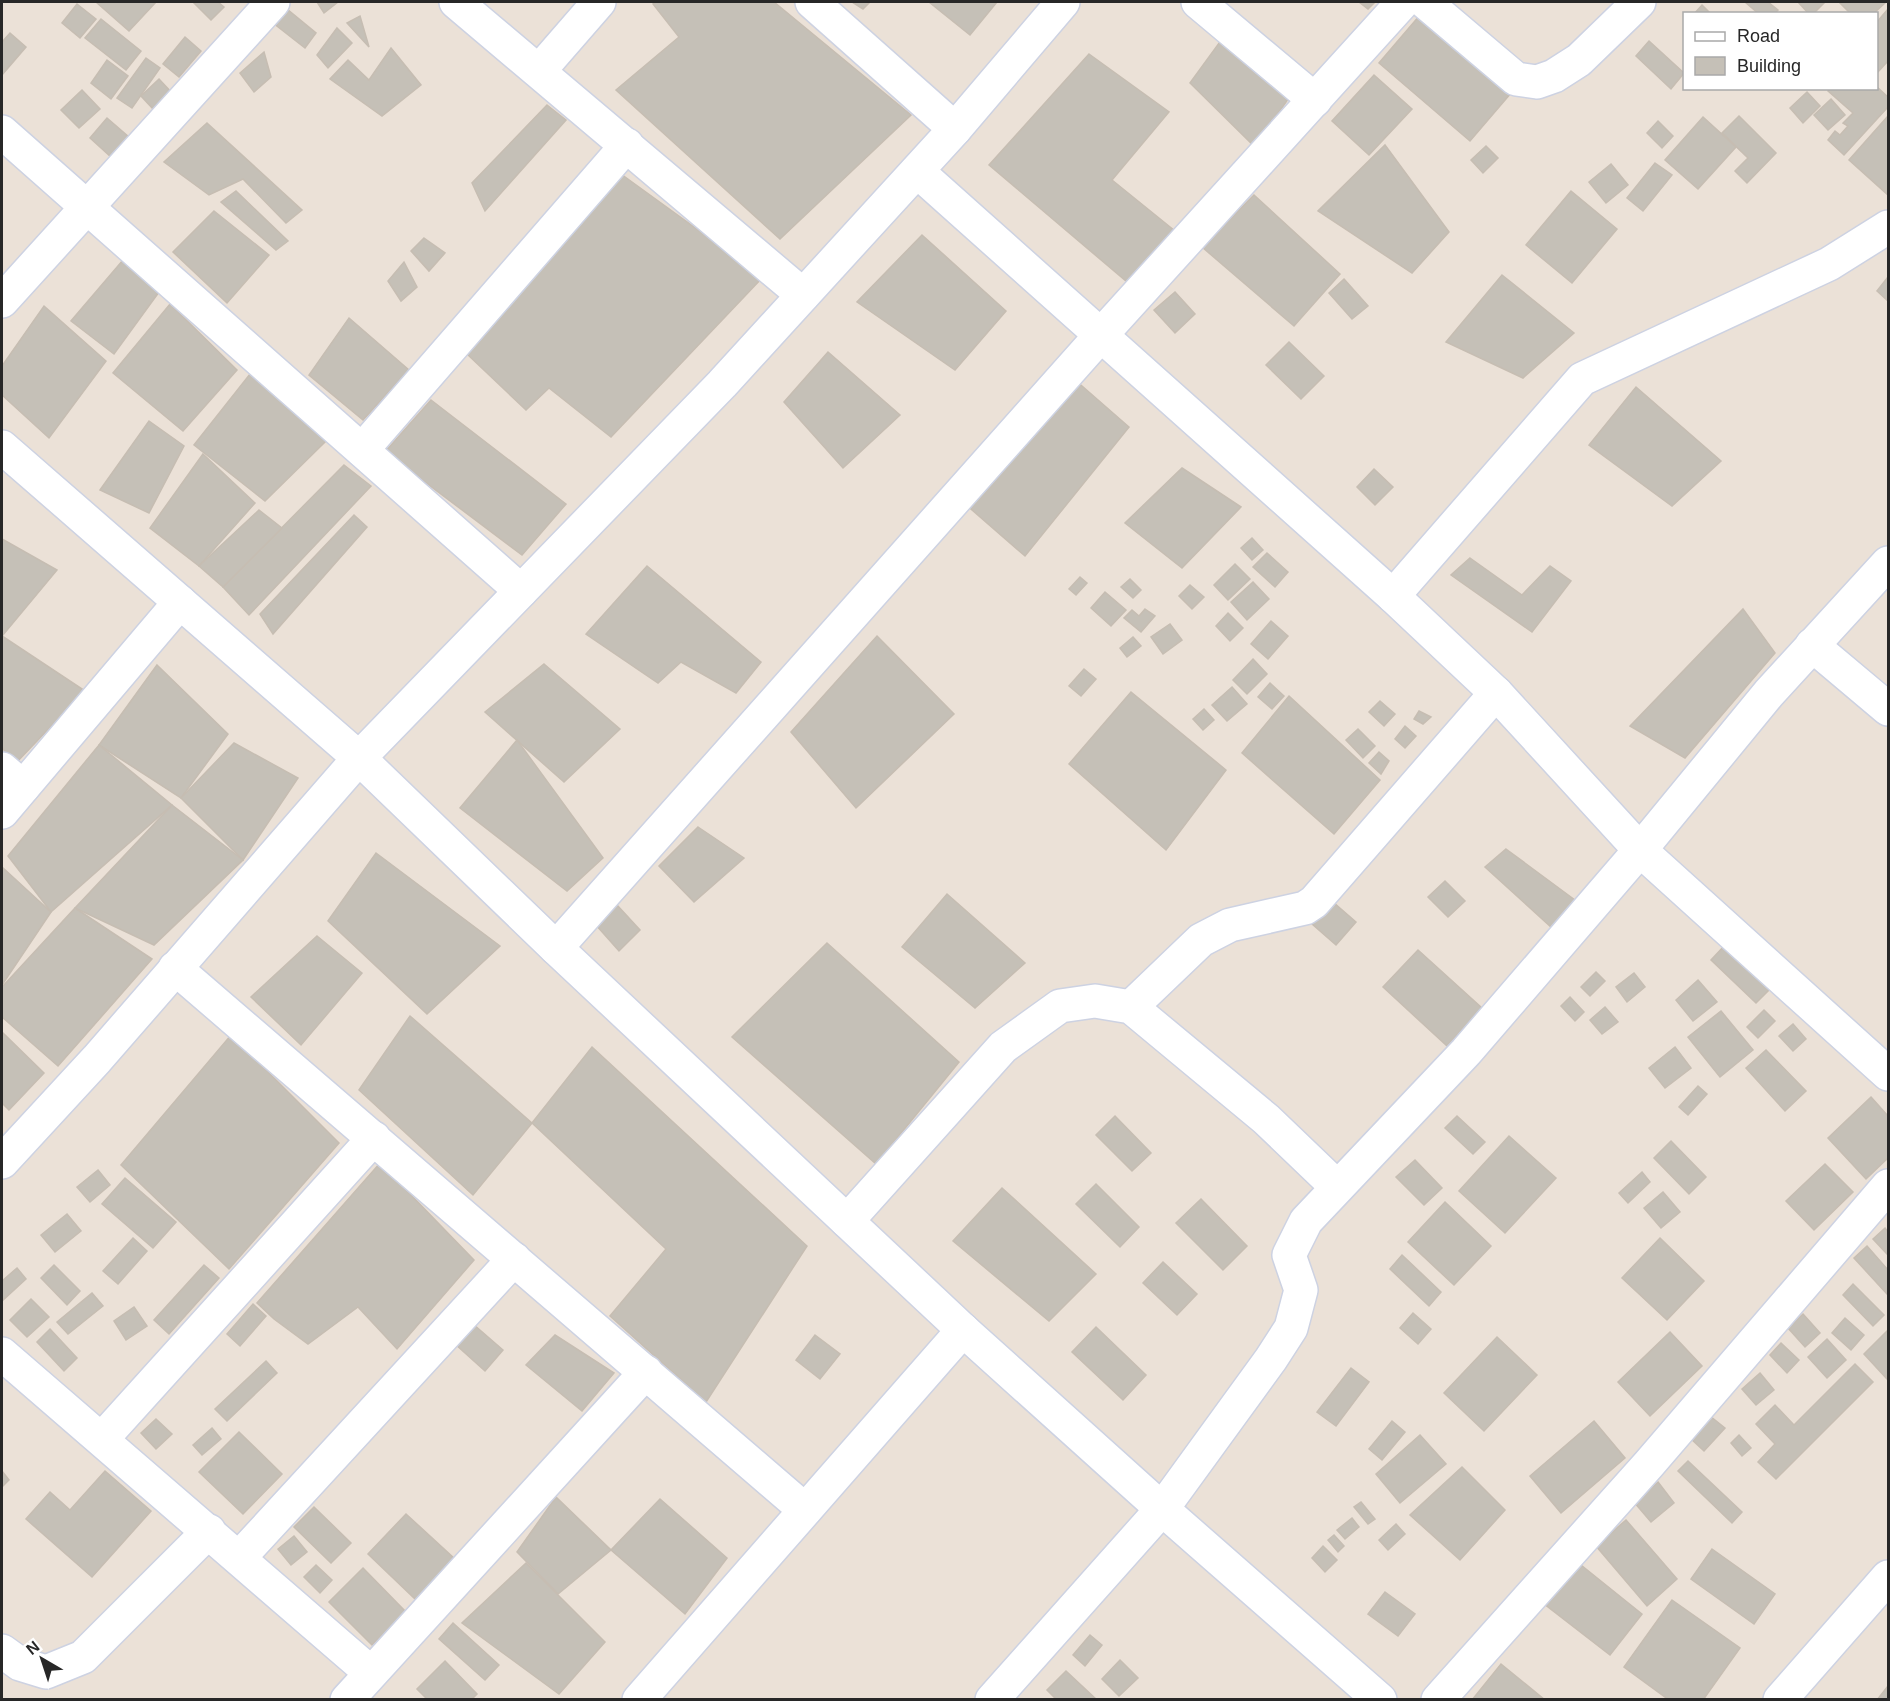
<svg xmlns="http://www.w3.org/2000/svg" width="1890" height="1701" viewBox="0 0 1890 1701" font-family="Helvetica,sans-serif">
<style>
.building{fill:#c5c0b7;stroke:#c6bdb2;stroke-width:1.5}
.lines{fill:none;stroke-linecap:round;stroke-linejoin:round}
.street-casing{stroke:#cdd2e2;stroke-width:36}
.street{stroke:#fff;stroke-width:33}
</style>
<rect width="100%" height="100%" fill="#ebe1d7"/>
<g class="building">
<polygon points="96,2 156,2 129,31"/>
<polygon points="193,2 218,2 224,7 211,20"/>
<polygon points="317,2 338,2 324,13"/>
<polygon points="656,2 774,2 911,115 780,239 616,90 679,37 653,4"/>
<polygon points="852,2 870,2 863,9"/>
<polygon points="929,2 997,2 970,35"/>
<polygon points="1359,2 1375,2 1368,9"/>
<polygon points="1745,2 1768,2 1778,10 1774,14 1759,14"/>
<polygon points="1798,2 1825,2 1813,14 1809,14"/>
<polygon points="1839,2 1886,2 1873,14 1851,14"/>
<polygon points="77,4 96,19 80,38 62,23"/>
<polygon points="1702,5 1711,14 1694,14"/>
<polygon points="287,9 316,33 305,48 273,23"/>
<polygon points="1888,9 1888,61 1876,74 1876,23"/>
<polygon points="1420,15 1511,93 1470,141 1379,63"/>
<polygon points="360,16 369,47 347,23"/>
<polygon points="101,19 141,51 126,70 85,38"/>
<polygon points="337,28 352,43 328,68 317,55"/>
<polygon points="10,33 26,47 2,75 2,42"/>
<polygon points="185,37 201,51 179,77 163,64"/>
<polygon points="1222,39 1288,99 1255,147 1190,83"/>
<polygon points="1649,41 1684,73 1671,89 1636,56"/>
<polygon points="391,48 421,85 382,116 330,79 348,60 369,80"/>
<polygon points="264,52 271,77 254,92 240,73"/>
<polygon points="1089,54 1169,112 1112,180 1180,235 1133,287 989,165"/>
<polygon points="146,58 160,68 132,108 117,98"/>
<polygon points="107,60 128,76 111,99 91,83"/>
<polygon points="1374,75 1412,109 1369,155 1332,121"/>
<polygon points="159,79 172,93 153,109 141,96"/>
<polygon points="1876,86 1888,97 1888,107 1844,155 1828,140 1835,131 1840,135 1848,126 1843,123 1853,113 1828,91 1831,88 1876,88"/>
<polygon points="82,90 100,109 79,128 61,110"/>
<polygon points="1807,92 1820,106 1803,123 1790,108"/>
<polygon points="1831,99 1845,115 1828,130 1814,115"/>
<polygon points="547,105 566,120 485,211 472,183"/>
<polygon points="1739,116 1776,153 1747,183 1735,171 1748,158 1722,133"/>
<polygon points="1888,116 1888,195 1849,160"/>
<polygon points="1703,117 1736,147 1698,189 1665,160"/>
<polygon points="107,118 129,137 112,158 90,138"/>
<polygon points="1658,121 1673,136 1662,148 1647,133"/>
<polygon points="207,123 302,210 286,223 243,179 209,195 164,162"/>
<polygon points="1385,145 1449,232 1412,273 1318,211"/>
<polygon points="1486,146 1498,158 1483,173 1471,160"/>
<polygon points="1655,163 1672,175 1643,211 1627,198"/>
<polygon points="1611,164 1628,185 1606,203 1589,182"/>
<polygon points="621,174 763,277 611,437 549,388 526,410 467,354"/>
<polygon points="236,191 288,241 276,250 221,202"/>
<polygon points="1571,191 1617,229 1572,283 1526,245"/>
<polygon points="1254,195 1340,274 1294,326 1202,247"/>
<polygon points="214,211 269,255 227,303 173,252"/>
<polygon points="922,235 1006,311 955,370 857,302"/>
<polygon points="424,238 445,253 429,271 411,251"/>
<polygon points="123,260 159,292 114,354 71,321"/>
<polygon points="404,262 417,287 401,301 388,281"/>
<polygon points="1502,275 1574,333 1523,378 1446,342"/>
<polygon points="1888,277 1888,301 1877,291"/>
<polygon points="1344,279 1368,306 1352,319 1329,293"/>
<polygon points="1175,292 1195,314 1175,333 1154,310"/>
<polygon points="170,304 237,370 183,431 113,373"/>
<polygon points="44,306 106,361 49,438 2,395 2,366"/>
<polygon points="349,318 409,370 363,420 309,375"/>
<polygon points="1289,342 1324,376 1301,399 1266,365"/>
<polygon points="828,352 900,415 843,468 784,402"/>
<polygon points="250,374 327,440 265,501 194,445"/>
<polygon points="1074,379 1129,427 1025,556 964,503"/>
<polygon points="1636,387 1721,461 1672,506 1589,445"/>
<polygon points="431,400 566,504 522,555 385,452"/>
<polygon points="149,421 184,446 149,513 100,490"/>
<polygon points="203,454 255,503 199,566 150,528"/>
<polygon points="344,465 371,486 249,615 223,587"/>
<polygon points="1182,468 1241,507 1182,568 1125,523"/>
<polygon points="1374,469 1393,487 1375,505 1357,487"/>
<polygon points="259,510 282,528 223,587 199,566"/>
<polygon points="354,515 367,527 273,634 260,614"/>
<polygon points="1252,538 1263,550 1252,560 1241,548"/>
<polygon points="2,539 57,570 3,635 2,633"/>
<polygon points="1267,553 1288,572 1275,587 1253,567"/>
<polygon points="1470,558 1522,595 1550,566 1571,581 1532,632 1451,575"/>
<polygon points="1235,564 1250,579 1228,600 1214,585"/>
<polygon points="647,566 761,662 736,693 681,662 658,683 586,634"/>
<polygon points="1080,577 1087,583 1076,595 1069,589"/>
<polygon points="1130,579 1141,590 1133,598 1121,587"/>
<polygon points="1253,582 1269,599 1247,620 1231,602"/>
<polygon points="1190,585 1204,597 1192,609 1179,596"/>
<polygon points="1105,592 1126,610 1111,626 1091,608"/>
<polygon points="1145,609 1155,616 1141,632 1124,618 1132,610 1139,616"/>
<polygon points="1743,609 1775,653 1685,758 1630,726"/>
<polygon points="1228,613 1243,628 1230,641 1216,626"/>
<polygon points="1271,621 1288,636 1268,659 1251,644"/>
<polygon points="1170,624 1182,640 1163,654 1151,637"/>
<polygon points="2,636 85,691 14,765 2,747"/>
<polygon points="877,636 954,714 856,808 791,732"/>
<polygon points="1133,637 1141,646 1127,657 1120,648"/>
<polygon points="1253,659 1267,674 1247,694 1233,680"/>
<polygon points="544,664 620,729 564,782 485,712"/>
<polygon points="157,665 228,734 181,798 99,745"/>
<polygon points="1084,669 1096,679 1081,696 1069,686"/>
<polygon points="1270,683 1284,696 1272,709 1258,697"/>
<polygon points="1232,687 1247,704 1227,721 1212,705"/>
<polygon points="1131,692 1226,770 1166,850 1069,764"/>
<polygon points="1289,696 1380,780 1334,834 1242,753"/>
<polygon points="1380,701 1395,714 1384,726 1369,712"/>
<polygon points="1204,709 1214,720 1203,730 1193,719"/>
<polygon points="1419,711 1431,717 1423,724 1414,719"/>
<polygon points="1405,726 1416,736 1405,748 1395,739"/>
<polygon points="1358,729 1375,746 1363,758 1346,740"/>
<polygon points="517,740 603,858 567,891 460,808"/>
<polygon points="234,743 298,778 243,860 181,798"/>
<polygon points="99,745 172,805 51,912 8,856"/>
<polygon points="1379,752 1389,761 1381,774 1369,763"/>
<polygon points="172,805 243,860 154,945 75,908"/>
<polygon points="698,827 744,858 694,902 659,866"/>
<polygon points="1506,849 1579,903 1552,928 1485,867"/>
<polygon points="376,853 500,946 427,1014 328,921"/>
<polygon points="2,867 51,912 2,985"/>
<polygon points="1445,881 1465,901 1448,917 1428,897"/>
<polygon points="947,894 1025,963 975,1008 902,947"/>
<polygon points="1333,902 1356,922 1336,945 1312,924"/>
<polygon points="617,905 640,930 619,951 596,925"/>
<polygon points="75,908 152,959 58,1066 2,1017 2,987"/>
<polygon points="317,936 362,973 301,1045 251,997"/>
<polygon points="827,943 959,1062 876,1164 732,1037"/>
<polygon points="1725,945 1770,989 1756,1003 1711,960"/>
<polygon points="1418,950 1482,1008 1447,1046 1383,987"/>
<polygon points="1596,972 1605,981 1590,996 1581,987"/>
<polygon points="1634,973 1645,987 1627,1002 1616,987"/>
<polygon points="1698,980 1717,1002 1693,1021 1676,1000"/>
<polygon points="1570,997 1584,1012 1575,1021 1561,1006"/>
<polygon points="1605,1007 1618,1022 1602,1034 1590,1020"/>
<polygon points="1764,1010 1775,1021 1758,1038 1747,1027"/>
<polygon points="1721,1011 1753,1050 1720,1077 1688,1037"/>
<polygon points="410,1016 532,1123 473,1195 359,1090"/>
<polygon points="1793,1024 1806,1039 1793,1051 1779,1036"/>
<polygon points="2,1032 44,1073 9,1110 2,1103"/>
<polygon points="231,1035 339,1143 229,1269 121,1165"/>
<polygon points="592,1047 807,1246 706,1402 610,1316 666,1249 532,1123"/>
<polygon points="1675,1047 1691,1068 1665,1088 1649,1068"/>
<polygon points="1766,1050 1806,1091 1785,1111 1746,1068"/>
<polygon points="1698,1086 1707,1094 1688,1115 1679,1107"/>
<polygon points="1871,1097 1888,1116 1888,1158 1866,1179 1828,1138"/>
<polygon points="1115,1116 1151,1153 1132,1171 1096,1135"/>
<polygon points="1457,1116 1485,1142 1473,1154 1445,1128"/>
<polygon points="1509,1136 1556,1178 1505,1233 1459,1191"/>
<polygon points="1671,1141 1706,1177 1689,1194 1654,1158"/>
<polygon points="1415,1160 1442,1188 1424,1205 1396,1177"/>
<polygon points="380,1163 474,1260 397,1349 358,1307 308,1344 274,1319 257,1303"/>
<polygon points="1825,1164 1853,1192 1814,1230 1786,1201"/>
<polygon points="98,1170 110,1185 90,1202 77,1187"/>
<polygon points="1642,1172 1650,1182 1628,1203 1619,1193"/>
<polygon points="125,1178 176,1222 153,1248 102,1204"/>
<polygon points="1096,1184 1139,1227 1120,1247 1076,1204"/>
<polygon points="1002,1188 1096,1274 1049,1321 953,1241"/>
<polygon points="1663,1192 1680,1212 1661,1228 1644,1208"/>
<polygon points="1201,1199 1247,1246 1223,1270 1176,1223"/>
<polygon points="1445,1202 1491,1246 1454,1285 1408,1242"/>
<polygon points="67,1214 81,1231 55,1252 41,1235"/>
<polygon points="1885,1228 1888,1232 1888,1255 1873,1239"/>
<polygon points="133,1238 147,1251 118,1284 103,1271"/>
<polygon points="1660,1238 1704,1281 1667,1320 1622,1278"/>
<polygon points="1867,1246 1888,1270 1888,1295 1854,1258"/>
<polygon points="1402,1255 1441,1292 1429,1306 1390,1269"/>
<polygon points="1163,1262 1197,1294 1177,1315 1143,1283"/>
<polygon points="54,1265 80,1291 67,1305 41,1278"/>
<polygon points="204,1265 219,1278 169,1334 154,1320"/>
<polygon points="17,1268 26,1279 2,1301 2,1281"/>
<polygon points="1853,1284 1884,1315 1873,1326 1843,1295"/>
<polygon points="92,1293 103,1306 68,1334 57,1322"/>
<polygon points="31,1299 49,1317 27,1337 10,1320"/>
<polygon points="253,1304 266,1316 240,1346 227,1334"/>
<polygon points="134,1307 147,1326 126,1340 114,1321"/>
<polygon points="1413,1313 1431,1329 1418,1344 1400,1328"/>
<polygon points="1803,1314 1820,1333 1805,1347 1788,1328"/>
<polygon points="1845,1318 1864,1335 1851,1350 1832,1333"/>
<polygon points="473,1324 503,1350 485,1371 455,1344"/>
<polygon points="1096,1327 1146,1375 1123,1400 1072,1352"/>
<polygon points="50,1329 77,1358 64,1371 37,1342"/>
<polygon points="1888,1330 1888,1380 1864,1354"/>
<polygon points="1670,1332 1702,1366 1650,1416 1618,1382"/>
<polygon points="555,1335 614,1373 582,1411 526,1365"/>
<polygon points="815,1335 840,1354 820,1379 796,1360"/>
<polygon points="1497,1337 1537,1375 1484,1431 1444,1393"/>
<polygon points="1827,1339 1846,1360 1827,1378 1808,1357"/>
<polygon points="1781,1343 1799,1360 1787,1373 1770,1355"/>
<polygon points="266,1361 277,1373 227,1421 215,1409"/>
<polygon points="1855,1364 1873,1382 1776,1479 1758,1462 1775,1444 1756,1424 1775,1405 1794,1425"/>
<polygon points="1351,1368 1369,1382 1336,1426 1317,1412"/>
<polygon points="1760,1373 1774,1390 1756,1405 1742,1389"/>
<polygon points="1710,1416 1725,1428 1704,1451 1690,1438"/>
<polygon points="156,1419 172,1434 156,1449 141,1433"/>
<polygon points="1392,1421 1405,1432 1382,1460 1369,1449"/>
<polygon points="1594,1421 1625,1458 1561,1513 1530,1476"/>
<polygon points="212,1428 221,1439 202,1455 193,1445"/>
<polygon points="239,1432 282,1474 243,1514 199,1472"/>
<polygon points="1420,1435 1446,1464 1400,1503 1376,1474"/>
<polygon points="1739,1435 1751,1448 1742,1456 1731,1443"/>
<polygon points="1688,1461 1742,1512 1732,1523 1678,1471"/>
<polygon points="1462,1467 1505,1510 1460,1560 1410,1515"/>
<polygon points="2,1471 9,1480 2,1487"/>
<polygon points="105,1471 151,1511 92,1577 26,1519 50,1492 70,1510"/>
<polygon points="1658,1482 1674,1503 1651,1522 1634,1502"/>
<polygon points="556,1497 611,1550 558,1594 517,1552"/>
<polygon points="660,1499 727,1558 685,1614 611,1550"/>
<polygon points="1361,1502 1375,1519 1368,1524 1354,1507"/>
<polygon points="314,1507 351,1543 331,1563 294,1527"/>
<polygon points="406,1514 455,1559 416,1600 368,1554"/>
<polygon points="1352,1518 1359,1527 1345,1539 1337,1530"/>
<polygon points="1626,1520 1677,1579 1647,1606 1596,1546"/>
<polygon points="1396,1524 1405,1534 1388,1550 1379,1540"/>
<polygon points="1334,1535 1344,1546 1338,1552 1328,1540"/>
<polygon points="294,1536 307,1552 291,1565 278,1549"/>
<polygon points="1323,1546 1337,1560 1325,1572 1312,1558"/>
<polygon points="1712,1549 1775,1594 1754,1624 1691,1579"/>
<polygon points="1576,1561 1642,1614 1610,1655 1543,1603"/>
<polygon points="526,1563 605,1642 559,1694 462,1623"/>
<polygon points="316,1565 332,1580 320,1593 304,1577"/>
<polygon points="363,1568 406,1612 372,1645 329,1602"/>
<polygon points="1385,1592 1415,1614 1398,1636 1368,1614"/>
<polygon points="1672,1600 1740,1648 1703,1700 1669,1700 1624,1667"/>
<polygon points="453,1623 499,1665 485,1680 439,1639"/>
<polygon points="1090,1635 1102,1645 1085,1666 1073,1655"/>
<polygon points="1120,1660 1138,1678 1119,1696 1102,1679"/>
<polygon points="445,1661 477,1694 471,1700 428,1700 417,1689"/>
<polygon points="1501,1664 1545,1700 1472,1700"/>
<polygon points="1066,1671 1097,1700 1057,1700 1047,1690"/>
<polygon points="1888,1686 1888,1700 1877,1700"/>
</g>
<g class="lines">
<defs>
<g id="street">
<polyline points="456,2 803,295"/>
<polyline points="812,2 955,129"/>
<polyline points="1198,2 1315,100"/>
<polyline points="1425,2 1516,79 1537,82 1554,76 1579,60 1639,2"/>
<polyline points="539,71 599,2"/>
<polyline points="2,132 521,591"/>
<polyline points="917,171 1393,596 1496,693 1640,850 1888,1074"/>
<polyline points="2,301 273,2"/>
<polyline points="2,447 359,758 556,948 963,1330 1162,1509 1380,1700"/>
<polyline points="362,450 627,145"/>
<polyline points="1393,596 1582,379 1829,264 1888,227"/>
<polyline points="1812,645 1888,709"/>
<polyline points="2,769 23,787"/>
<polyline points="2,812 180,602"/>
<polyline points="556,948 1101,335 1403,2"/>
<polyline points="175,968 805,1510"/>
<polyline points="1131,1007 1201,940 1230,925 1305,908 1314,902 1496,693"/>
<polyline points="2,1162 97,1059 359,758 722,384 955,129 1063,2"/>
<polyline points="847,1221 1003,1047 1060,1006 1095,1001 1131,1007 1266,1119 1337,1187"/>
<polyline points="2,1354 371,1673"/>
<polyline points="102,1439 374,1138"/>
<polyline points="239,1558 514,1259"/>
<polyline points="2,1651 20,1664 46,1672 83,1657 209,1531"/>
<polyline points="347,1700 646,1372"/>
<polyline points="639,1700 963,1330"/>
<polyline points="992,1700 1162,1509 1271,1359 1291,1328 1301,1290 1289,1255 1306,1221 1466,1052 1640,850 1769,693 1888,563"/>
<polyline points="1438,1700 1649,1464 1888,1186"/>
<polyline points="1780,1700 1888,1577"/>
</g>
</defs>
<use href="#street" class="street-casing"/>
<use href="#street" class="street"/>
</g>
<rect width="1890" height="1701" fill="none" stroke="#272727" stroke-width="6"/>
<rect x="1683" y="12" width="195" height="78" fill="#ffffff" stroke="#a9a9a9" stroke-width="1.5"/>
<rect x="1695" y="32" width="30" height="9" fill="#ffffff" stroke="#a9a9a9" stroke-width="1.5"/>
<text x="1737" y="42" font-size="18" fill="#272727">Road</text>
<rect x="1695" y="57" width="30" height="18" fill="#c5c0b7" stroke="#a9a9a9" stroke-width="1.5"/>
<text x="1737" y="72" font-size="18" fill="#272727">Building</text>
<g transform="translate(42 1659) rotate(321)" stroke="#ffffff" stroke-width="4.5" paint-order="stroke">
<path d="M0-4.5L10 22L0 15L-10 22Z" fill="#272727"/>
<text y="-9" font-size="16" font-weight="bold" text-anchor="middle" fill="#272727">N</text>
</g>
</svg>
